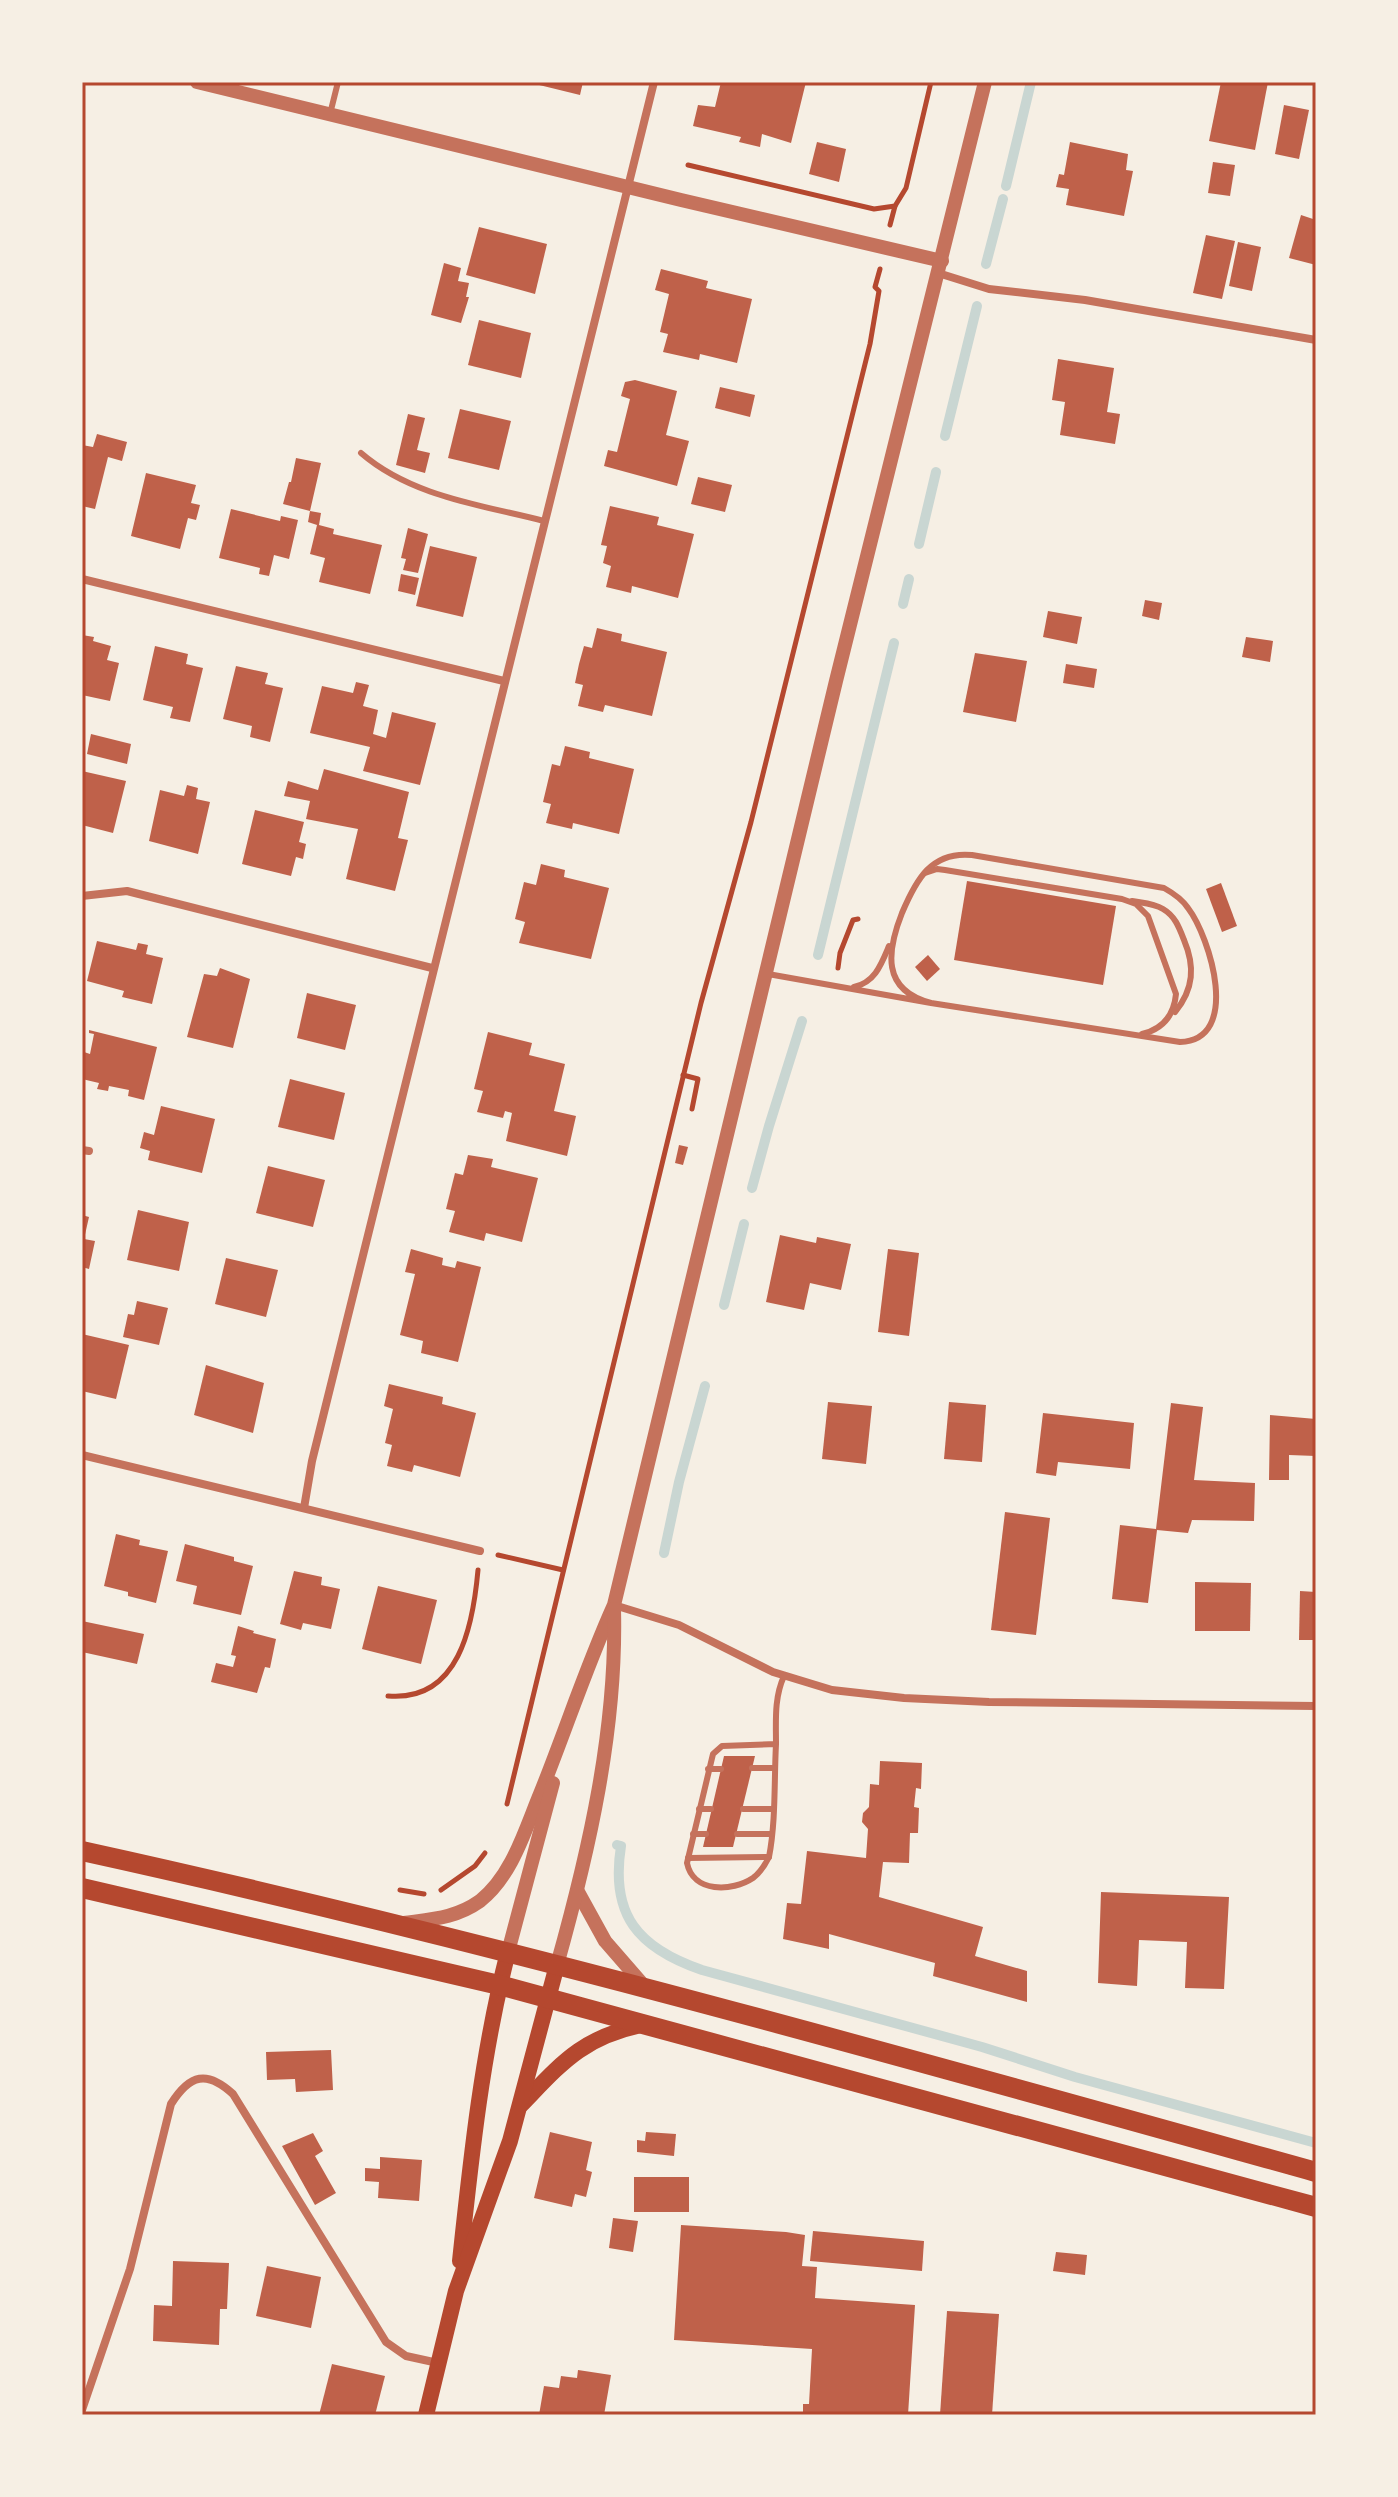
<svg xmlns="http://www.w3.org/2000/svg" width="1398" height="2497" viewBox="0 0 1398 2497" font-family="'Sofia Sans Condensed',sans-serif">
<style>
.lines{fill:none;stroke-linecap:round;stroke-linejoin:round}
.stream{stroke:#c9d6d2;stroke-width:10}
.building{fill:#bf614a}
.path{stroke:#b5482f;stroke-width:5}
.service{stroke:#c5725c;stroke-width:6}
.minor{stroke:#c5725c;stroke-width:8}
.tertiary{stroke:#c5725c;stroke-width:14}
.secondary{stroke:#b5482f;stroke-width:16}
.primary{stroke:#b5482f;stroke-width:20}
.neatline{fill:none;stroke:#b5482f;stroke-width:3}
</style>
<rect width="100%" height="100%" fill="#f6efe4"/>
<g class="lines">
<g class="stream">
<polyline points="1006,186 1031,82"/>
<polyline points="986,264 1003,199"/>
<polyline points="945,436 977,306"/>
<polyline points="919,544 936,472"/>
<polyline points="903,604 909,579"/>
<polyline points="818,955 894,643"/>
<polyline points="752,1188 769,1126 802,1021"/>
<polyline points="724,1305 744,1224"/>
<polyline points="664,1553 679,1482 705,1386"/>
<path d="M617 1845 621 1846C610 1915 638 1948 702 1970L982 2047 1075 2077 1316 2143"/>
</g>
</g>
<g class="building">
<polygon points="527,82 583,82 580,95"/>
<polygon points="721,82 806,82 791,143 762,134 760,147 739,142 741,137 693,126 698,105 715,107"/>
<polygon points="1221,82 1268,82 1255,150 1209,141"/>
<polygon points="1284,105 1309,110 1299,159 1275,154"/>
<polygon points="817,142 846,149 839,182 809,174"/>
<polygon points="1070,142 1128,154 1126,170 1133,171 1124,216 1066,205 1069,189 1056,187 1059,174 1064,175"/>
<polygon points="1213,162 1235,165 1230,196 1208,193"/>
<polygon points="1301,215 1316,220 1316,265 1289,258"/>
<polygon points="479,227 547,244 535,294 466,275"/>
<polygon points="1206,235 1235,241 1222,299 1193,293"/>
<polygon points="1238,242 1261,247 1252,291 1229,286"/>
<polygon points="444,263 461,268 458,281 469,283 466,297 469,297 461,323 431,315"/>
<polygon points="661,269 708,281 706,288 752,299 737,363 700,354 699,360 663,352 668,334 660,332 669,294 655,290"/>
<polygon points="479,320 531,333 521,378 468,365"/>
<polygon points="1058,359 1114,368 1107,412 1120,414 1115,444 1060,435 1065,402 1052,400"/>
<polygon points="635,380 677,391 666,435 689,441 677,486 604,466 608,450 617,452 630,399 621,396 625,382"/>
<polygon points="720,387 755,395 750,417 715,408"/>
<polygon points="460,409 511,421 499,470 448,458"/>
<polygon points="408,414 425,418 417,450 430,453 425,473 396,465"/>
<polygon points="97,434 127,442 122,461 108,457 95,509 82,506 82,445 93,447"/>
<polygon points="296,458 321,463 310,511 321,513 319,525 334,529 333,534 382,545 370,594 319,582 325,558 310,554 317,525 308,522 310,511 283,504 289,482 291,482"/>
<polygon points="146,473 196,485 191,503 200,505 196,520 188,518 180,549 131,536"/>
<polygon points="698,477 732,485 725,512 691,504"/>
<polygon points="610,506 659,517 657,525 694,534 678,598 632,586 631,593 606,587 611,566 603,563 607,546 601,545"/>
<polygon points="231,509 280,521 281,516 298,520 289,559 274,555 269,576 259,574 260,568 219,558"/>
<polygon points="408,528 428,534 418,573 403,570 406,559 401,558"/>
<polygon points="430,546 477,557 463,617 416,606"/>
<polygon points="401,574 419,578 415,595 398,591"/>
<polygon points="1145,600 1162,603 1159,620 1142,616"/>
<polygon points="1048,611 1082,617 1077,644 1043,637"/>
<polygon points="597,628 622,634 621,641 667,652 652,716 605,705 603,712 578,706 583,685 575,683 579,664 584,646 592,648"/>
<polygon points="82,635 94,637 93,641 111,646 107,660 119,663 110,701 82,695"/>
<polygon points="1246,637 1273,641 1270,662 1242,657"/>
<polygon points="155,646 188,654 186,664 203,668 190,722 170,718 173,707 143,700"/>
<polygon points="975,653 1027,661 1016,722 963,712"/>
<polygon points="1066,664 1097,669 1094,688 1063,683"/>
<polygon points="236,666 268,673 265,684 283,688 270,742 250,737 252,726 223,719"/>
<polygon points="356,682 369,685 363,706 378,710 373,734 386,738 392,712 436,723 420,785 363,771 370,747 310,733 322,686 353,693"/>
<polygon points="91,734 131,744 127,764 87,754"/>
<polygon points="565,746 590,752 589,758 634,769 619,834 573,823 572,829 546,823 551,804 543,802 552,764 560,766"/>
<polygon points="324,769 409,792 398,838 408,840 395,891 346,879 358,829 306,819 310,801 284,796 288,781 318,790"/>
<polygon points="82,771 126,781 113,833 82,825"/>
<polygon points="187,785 198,788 196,799 210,802 198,854 149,841 160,790 184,796"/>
<polygon points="255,810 304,822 299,842 306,844 303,859 296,857 291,876 242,864"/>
<polygon points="541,864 565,870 564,877 609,888 591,959 519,943 525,922 515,919 524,882 536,885"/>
<polygon points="967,881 1116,906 1103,985 954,960"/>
<polygon points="1221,883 1237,926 1222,932 1206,889"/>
<polygon points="97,941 136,950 138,943 148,945 146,954 163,958 152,1004 122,997 124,991 87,981"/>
<polygon points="928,955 940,969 927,981 915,967"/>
<polygon points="220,968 250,979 233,1048 187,1037 204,974 217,976"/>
<polygon points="307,993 356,1005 345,1050 297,1038"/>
<polygon points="89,1030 157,1047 144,1100 128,1096 129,1090 109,1086 108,1091 97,1089 99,1083 82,1079 84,1052 90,1054 94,1034 89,1033"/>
<polygon points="488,1032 532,1043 529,1055 565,1064 554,1111 576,1116 567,1156 506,1141 512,1113 505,1111 503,1118 477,1112 483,1091 474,1089"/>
<polygon points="290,1079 345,1093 334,1140 278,1127"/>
<polygon points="161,1106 215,1119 202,1173 148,1160 150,1151 140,1148 144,1132 154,1135"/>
<polygon points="679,1145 688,1147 683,1165 675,1163"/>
<polygon points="468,1155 493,1159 491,1167 538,1178 522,1242 486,1233 484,1241 449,1232 455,1211 446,1209 455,1173 463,1175"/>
<polygon points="268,1166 325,1180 313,1227 256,1213"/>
<polygon points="138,1210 189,1222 179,1271 127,1260"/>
<polygon points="82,1215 89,1217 84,1239 95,1241 89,1269 82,1267"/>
<polygon points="780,1235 816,1243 817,1237 851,1244 841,1290 810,1283 804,1310 766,1302"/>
<polygon points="411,1249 443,1258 442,1265 455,1268 457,1261 481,1267 458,1362 421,1353 423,1341 400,1335 415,1274 405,1272"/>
<polygon points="888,1249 919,1253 909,1336 878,1332"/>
<polygon points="226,1258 278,1270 266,1317 215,1304"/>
<polygon points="137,1301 168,1308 159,1345 123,1337 128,1314 134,1315"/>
<polygon points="82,1334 129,1345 116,1399 82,1391"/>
<polygon points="206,1365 264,1383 253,1433 194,1415"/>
<polygon points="389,1384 443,1397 442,1404 476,1413 460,1477 414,1465 412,1472 387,1466 392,1445 385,1443 393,1409 384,1406"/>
<polygon points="828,1402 872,1406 866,1464 822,1459"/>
<polygon points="949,1402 986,1405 982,1462 944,1459"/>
<polygon points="1171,1403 1203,1407 1194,1480 1255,1483 1254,1521 1192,1520 1188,1533 1157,1530 1148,1603 1112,1599 1120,1525 1156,1529"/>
<polygon points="1043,1413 1134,1423 1130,1469 1058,1462 1056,1476 1036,1473"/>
<polygon points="1270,1415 1316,1419 1316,1456 1289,1455 1289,1480 1269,1480"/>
<polygon points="1005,1512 1050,1518 1036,1635 991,1630"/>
<polygon points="116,1534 140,1540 139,1545 168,1551 156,1603 128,1596 128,1592 104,1586"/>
<polygon points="185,1544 234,1557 234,1561 253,1566 241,1615 193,1604 197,1586 176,1581"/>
<polygon points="294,1571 322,1577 321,1585 340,1589 331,1629 303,1623 301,1630 280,1624"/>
<polygon points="1195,1582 1251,1583 1250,1631 1195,1631"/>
<polygon points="378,1586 437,1600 421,1664 362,1649"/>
<polygon points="1300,1591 1316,1592 1316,1640 1299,1640"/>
<polygon points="82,1621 144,1634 137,1664 82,1652"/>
<polygon points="238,1626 254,1631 253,1633 276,1639 270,1668 265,1667 257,1693 211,1682 216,1663 233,1667 236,1656 231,1655"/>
<polygon points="724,1756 755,1756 733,1847 703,1847"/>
<polygon points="880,1761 922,1763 921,1789 916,1788 914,1807 919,1808 918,1833 910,1833 909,1863 883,1862 879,1897 983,1927 975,1956 1027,1971 1027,2002 933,1976 935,1963 829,1934 829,1949 783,1939 787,1903 801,1904 807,1851 866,1858 868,1829 862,1822 863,1813 869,1807 870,1784 879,1785"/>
<polygon points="1101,1892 1229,1897 1224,1989 1185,1988 1187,1942 1139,1940 1137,1986 1098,1983"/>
<polygon points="331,2050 333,2090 296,2092 295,2079 267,2080 266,2052"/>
<polygon points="550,2132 592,2142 586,2170 592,2172 586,2197 575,2194 572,2207 534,2198"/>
<polygon points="646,2132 676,2134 674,2156 637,2152 637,2140 645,2141"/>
<polygon points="313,2133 323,2151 315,2156 336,2193 315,2205 282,2146"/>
<polygon points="380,2157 422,2160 419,2201 378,2198 379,2182 365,2181 365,2168 380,2169"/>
<rect x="634" y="2177" width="55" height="35"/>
<polygon points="613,2218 638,2221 633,2252 609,2248"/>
<polygon points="681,2225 786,2232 805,2235 802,2266 817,2267 815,2298 915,2305 908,2415 803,2415 803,2404 809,2404 812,2349 674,2340"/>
<polygon points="813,2231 924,2241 922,2271 810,2261"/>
<polygon points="1056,2252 1087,2255 1085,2275 1053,2271"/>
<polygon points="173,2261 229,2263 227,2309 220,2309 219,2345 153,2341 154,2305 172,2306"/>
<polygon points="267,2266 321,2277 311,2328 256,2316"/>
<polygon points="947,2311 999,2314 992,2415 940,2415"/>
<polygon points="332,2364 385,2376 375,2415 319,2415"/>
<polygon points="578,2370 611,2375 604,2415 539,2415 544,2386 559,2388 561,2376 577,2378"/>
</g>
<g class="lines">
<g class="path">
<polyline points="688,165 874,209 895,206 906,188 931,82"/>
<polyline points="890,225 895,206"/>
<polyline points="838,968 840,953 853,920 858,919"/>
<polyline points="683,1075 698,1079 692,1109"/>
<polyline points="498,1555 563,1570"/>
<path d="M388 1696C459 1702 473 1626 478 1570"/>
<polyline points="507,1804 701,1003 751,822 870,344 879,291 875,287 880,269"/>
<polyline points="400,1890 424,1894"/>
<polyline points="441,1890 475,1866 485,1853"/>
</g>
<g class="service">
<polyline points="330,114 338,82"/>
<path d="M361 453C412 497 482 505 544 521"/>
<path d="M925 873 937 869 945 870 1122 899 1136 904 1148 916 1176 994C1174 1015 1163 1029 1142 1034"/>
<path d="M1132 901C1142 903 1153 903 1163 909 1175 916 1179 927 1184 940 1195 966 1194 989 1175 1012"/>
<path d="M768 974 931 1003 1180 1042C1242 1040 1210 937 1188 908 1182 899 1173 893 1164 888L972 855C931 851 916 880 902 913 887 951 881 990 931 1003"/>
<path d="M854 987C875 982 881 965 889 946"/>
<path d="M776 1744 722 1746 713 1754 687 1863C693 1893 732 1892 753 1878 760 1873 765 1865 769 1857 776 1821 774 1781 776 1744 776 1721 774 1698 784 1676"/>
<polyline points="752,1768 774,1768"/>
<polyline points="708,1769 721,1769"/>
<polyline points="699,1809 711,1809"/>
<polyline points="743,1809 772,1809"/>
<polyline points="693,1834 706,1834"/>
<polyline points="737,1834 771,1834"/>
<polyline points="688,1858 769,1857"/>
</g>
<g class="minor">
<polyline points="938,273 989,289 1085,300 1316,340"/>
<polyline points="82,579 504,681"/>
<polyline points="82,896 127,891 432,968"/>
<polyline points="82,1150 89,1151"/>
<polyline points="82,1455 480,1551"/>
<polyline points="304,1508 312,1461 654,82"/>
<polyline points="614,1605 679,1625 773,1672 832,1690 904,1698 989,1702 1316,1706"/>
<path d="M82 2410 130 2269 171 2104C190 2074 207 2070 233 2094L386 2342 406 2356 438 2363"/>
</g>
<g class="tertiary">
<polyline points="197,82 681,200 942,261"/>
<polyline points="578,1892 605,1941 645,1987"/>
<path d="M404 1923C433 1919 456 1918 480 1901 512 1876 525 1830 540 1794 565 1732 586 1667 614 1605L836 681 985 82"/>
<polyline points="508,1952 553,1783"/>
<path d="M557 1965C589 1851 617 1729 614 1609"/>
</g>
<g class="secondary">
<path d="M520 2106C561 2064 581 2038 641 2025"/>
<path d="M460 2261C471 2158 482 2053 508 1952"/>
<polyline points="426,2415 456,2291 510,2141 557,1965"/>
</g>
<g class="primary">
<path d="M82 1851C497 1942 907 2058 1316 2172"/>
<polyline points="82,1888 499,1985 1316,2207"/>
</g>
</g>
<rect width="1398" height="2497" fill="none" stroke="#f6efe4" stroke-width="168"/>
<rect x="84" y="84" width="1230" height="2329" class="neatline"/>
</svg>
